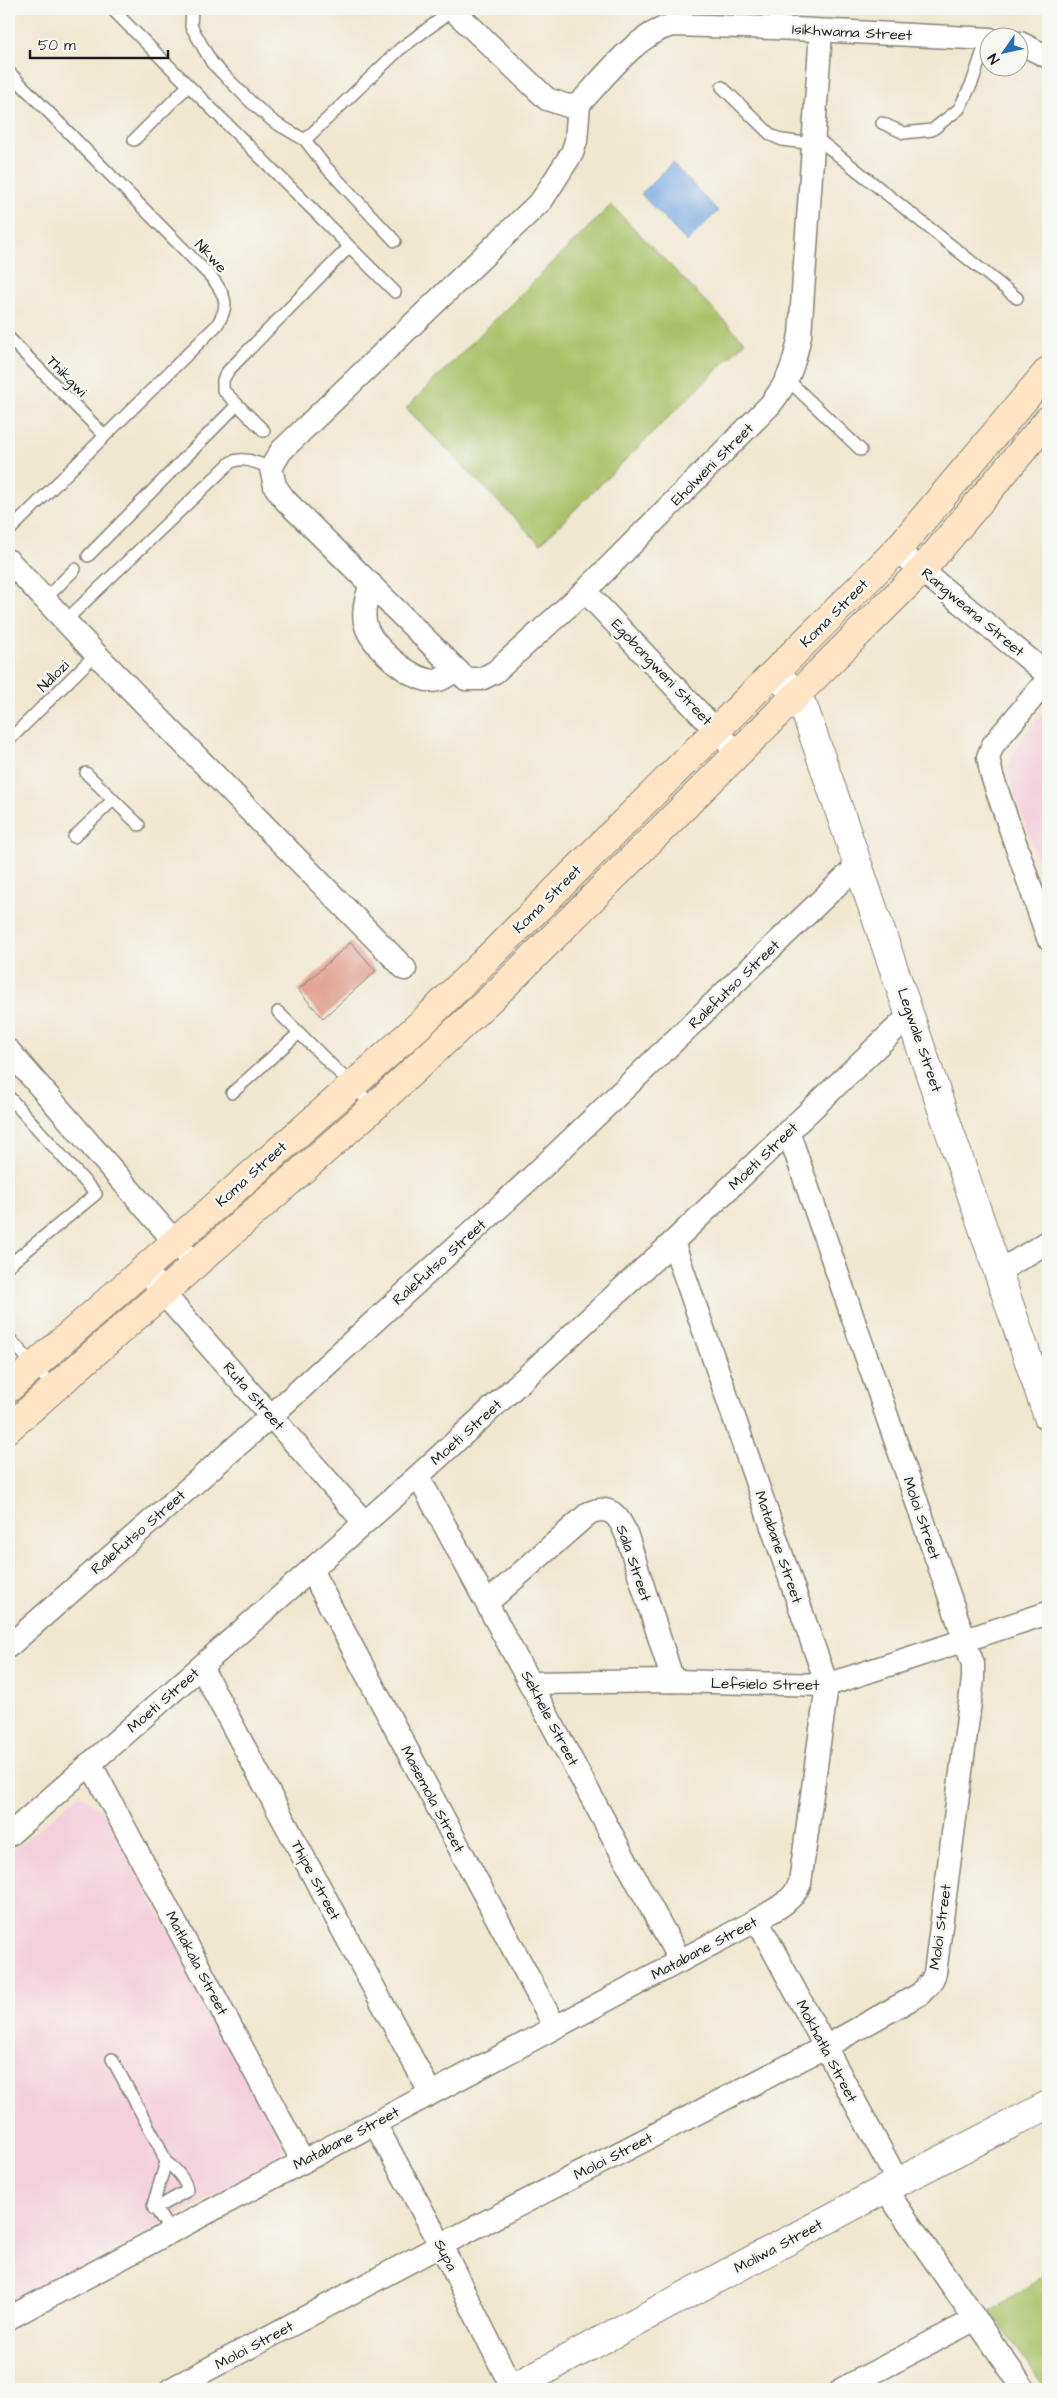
<svg xmlns="http://www.w3.org/2000/svg" width="1057" height="2398" viewBox="0 0 1057 2398" font-family="'Architects Daughter',sans-serif">
<style>
.built{fill:#f4cfdc}
.green{fill:#a9c166;stroke:#626e41}
.water{fill:#77a9e3;stroke:#4a6280}
.building{fill:#de9484}
.lines{fill:none;stroke-linecap:round;stroke-linejoin:round}
.service-casing{stroke:#868276;stroke-width:14}
.minor-casing{stroke:#868276;stroke-width:25}
.tertiary-casing{stroke:#868276;stroke-width:30}
.secondary-casing{stroke:#868276;stroke-width:30}
.service{stroke:#fff;stroke-width:11}
.minor{stroke:#fff;stroke-width:22}
.tertiary{stroke:#fff;stroke-width:28}
.secondary{stroke:#ffe4c6;stroke-width:28}
.labels{text-anchor:middle;stroke-width:5;stroke-linejoin:round;paint-order:stroke}
.street-label{font-size:15px;fill:#1c1c1c;stroke:#f6f6f2}
</style>
<rect width="100%" height="100%" fill="#f6f6f2"/>
<filter id="ink" filterUnits="userSpaceOnUse"><feTurbulence type="fractalNoise" baseFrequency=".02" numOctaves="2"/><feDisplacementMap in="SourceGraphic" scale="10" xChannelSelector="R" yChannelSelector="G"/><feConvolveMatrix kernelMatrix="1 2 1 2 8 2 1 2 1" color-interpolation-filters="sRGB"/></filter>
<filter id="wash" filterUnits="userSpaceOnUse"><feTurbulence type="fractalNoise" baseFrequency=".0096" numOctaves="4" result="noise"/><feDisplacementMap in="SourceGraphic" scale="20" xChannelSelector="R" yChannelSelector="G"/><feGaussianBlur stdDeviation="1.12" result="paint"/><feColorMatrix in="noise" values="0 0 0 0 0 0 0 0 0 0 0 0 0 0 0 0 0 1.4 0 .05"/><feComposite in="paint" operator="in"/></filter>
<g filter="url(#wash)">
<rect width="100%" height="100%" fill="#f0e7cf"/>
<g class="built">
<polygon points="1048,706 1048,891 1008,773 1016,747"/>
<polygon points="80,1794 108,1817 283,2145 278,2161 9,2305 9,1854"/>
</g>
<g class="green">
<polygon points="611,205 745,342 540,544 406,408"/>
<polygon points="1048,2272 1048,2389 1046,2389 991,2312"/>
</g>
<polygon class="water" points="672,163 718,211 687,242 641,194"/>
<g id="blocks">
<polygon class="building" points="351,942 376,971 323,1018 298,990"/>
</g>
</g>
<g filter="url(#ink)">
<use href="#blocks" fill-opacity="0" stroke="#868276" stroke-width="1"/>
<g class="lines">
<defs>
<g id="service">
<polyline points="112,9 395,292"/>
<polyline points="192,9 191,26 212,63 252,103 274,122 305,140 325,166 395,241"/>
<path d="M9 72 213 279C227 298 229 306 217 325L9 531"/>
<polyline points="722,87 771,135 782,140 813,144"/>
<polyline points="882,123 904,133 932,130 959,109 972,83 987,39"/>
<polyline points="814,136 1017,298"/>
<polyline points="134,140 188,86"/>
<polyline points="305,140 400,49 453,10"/>
<polyline points="9,338 104,435"/>
<polyline points="788,380 861,450"/>
<polyline points="264,431 223,390 223,380 228,371 349,247"/>
<polyline points="88,556 237,405"/>
<polyline points="45,599 75,569"/>
<path d="M65 621 231 462C244 456 257 463 271 468"/>
<polyline points="9,740 96,654"/>
<polyline points="86,773 139,825"/>
<polyline points="74,837 113,800"/>
<polyline points="278,1012 374,1107"/>
<polyline points="232,1093 299,1033"/>
<polyline points="9,1097 96,1194 9,1265"/>
<polyline points="9,1338 54,1388"/>
<polyline points="112,2059 159,2146 166,2162 153,2205 171,2232"/>
<path d="M154 2209 187 2191C187 2181 175 2168 166 2162"/>
</g>
<g id="minor">
<path d="M452 9 547 99 568 106 579 104C605 77 635 35 672 25L775 28 990 39"/>
<polyline points="1020,43 1048,57"/>
<path d="M579 104 576 141 572 153 542 200 281 451 271 468 275 486 285 500 466 679H481L495 672 585 591 770 405C789 381 794 365 800 335L821 31"/>
<polyline points="897,550 1048,675"/>
<polyline points="9,561 96,654 405,969"/>
<path d="M371 584C366 598 361 615 367 629 375 649 417 686 439 680 445 678 451 673 456 670"/>
<polyline points="585,591 738,754"/>
<polyline points="1048,679 993,745 988,757 992,776 1048,938"/>
<polyline points="9,1051 195,1265"/>
<polyline points="145,1268 163,1293 364,1522"/>
<polyline points="999,1271 1048,1242"/>
<polyline points="418,1476 680,1961"/>
<polyline points="311,1570 555,2027"/>
<path d="M488 1602 589 1513C611 1503 620 1518 627 1536L673 1681"/>
<polyline points="9,1646 272,1415 531,1178 858,865"/>
<polyline points="201,1667 430,2092"/>
<polyline points="531,1683 673,1681 827,1685 1048,1613"/>
<polyline points="90,1763 303,2162"/>
<polyline points="9,1835 418,1476 673,1242 911,1014"/>
<polyline points="757,1920 898,2182"/>
<polyline points="375,2124 441,2245 512,2388"/>
<polyline points="885,2189 1024,2389"/>
<path d="M9 2318 757 1920C774 1910 793 1902 800 1883L827 1685 673 1242"/>
<polyline points="171,2389 441,2245 825,2047 920,1994 931,1982 935,1973 973,1679 973,1664 788,1131"/>
<polyline points="842,2389 974,2320"/>
</g>
<g id="tertiary">
<polyline points="775,673 797,695 805,711 1048,1417"/>
<polyline points="510,2389 898,2182 1048,2105"/>
</g>
<g id="secondary">
<polyline points="9,1388 352,1086 426,1019 495,951 897,550 1048,371"/>
<polyline points="9,1428 374,1107 502,988 922,570 1048,420"/>
</g>
</defs>
<use href="#service" class="service-casing"/>
<use href="#minor" class="minor-casing"/>
<use href="#tertiary" class="tertiary-casing"/>
<use href="#secondary" class="secondary-casing"/>
<use href="#service" class="service"/>
<use href="#minor" class="minor"/>
<use href="#tertiary" class="tertiary"/>
<use href="#secondary" class="secondary"/>
</g>
</g>
<g class="labels">
<g class="street-label">
<text transform="translate(852 32) rotate(3)" y="5">Isikhwama Street</text>
<text transform="translate(211 256) rotate(47)" y="5">Nkwe</text>
<text transform="translate(67 376) rotate(46)" y="5">Thikgwi</text>
<text transform="translate(712 464) rotate(-45)" y="5">Eholweni Street</text>
<text transform="translate(973 612) rotate(40)" y="5">Rangweana Street</text>
<text transform="translate(834 613) rotate(-45)" y="5">Koma Street</text>
<text transform="translate(662 672) rotate(47)" y="5">Egobongweni Street</text>
<text transform="translate(53 676) rotate(-45)" y="5">Ndlozi</text>
<text transform="translate(547 899) rotate(-45)" y="5">Koma Street</text>
<text transform="translate(734 984) rotate(-44)" y="5">Ralefutso Street</text>
<text transform="translate(920 1040) rotate(71)" y="5">Legwale Street</text>
<text transform="translate(763 1156) rotate(-44)" y="5">Moeti Street</text>
<text transform="translate(251 1174) rotate(-42)" y="5">Koma Street</text>
<text transform="translate(439 1262) rotate(-42)" y="5">Ralefutso Street</text>
<text transform="translate(254 1396) rotate(49)" y="5">Ruta Street</text>
<text transform="translate(466 1432) rotate(-42)" y="5">Moeti Street</text>
<text transform="translate(922 1518) rotate(71)" y="5">Moloi Street</text>
<text transform="translate(138 1532) rotate(-41)" y="5">Ralefutso Street</text>
<text transform="translate(779 1547) rotate(71)" y="5">Matabane Street</text>
<text transform="translate(634 1563) rotate(71)" y="5">Sala Street</text>
<text transform="translate(765 1684) rotate(1)" y="5">Lefsielo Street</text>
<text transform="translate(163 1700) rotate(-41)" y="5">Moeti Street</text>
<text transform="translate(550 1718) rotate(62)" y="5">Sekhele Street</text>
<text transform="translate(433 1799) rotate(62)" y="5">Masemola Street</text>
<text transform="translate(316 1880) rotate(62)" y="5">Thipe Street</text>
<text transform="translate(940 1927) rotate(-82)" y="5">Moloi Street</text>
<text transform="translate(704 1948) rotate(-28)" y="5">Matabane Street</text>
<text transform="translate(197 1963) rotate(62)" y="5">Matlakala Street</text>
<text transform="translate(827 2051) rotate(62)" y="5">Mokhatla Street</text>
<text transform="translate(346 2138) rotate(-28)" y="5">Matabane Street</text>
<text transform="translate(613 2156) rotate(-27)" y="5">Moloi Street</text>
<text transform="translate(778 2246) rotate(-28)" y="5">Moliwa Street</text>
<text transform="translate(446 2255) rotate(63)" y="5">Supa</text>
<text transform="translate(254 2345) rotate(-28)" y="5">Moloi Street</text>
</g>
</g>
<rect width="1057" height="2398" fill="none" stroke="#f6f6f2" stroke-width="30"/>
<g transform="translate(1004 52) rotate(236)"><circle r="24" fill="#f6f6f2" stroke="#9f9f9c"/>
<path d="M0-4L9 19L0 12L-9 19Z" fill="#1f6fb2"/>
<text y="-8" font-size="14" font-weight="bold" text-anchor="middle" fill="#1c1c1c">N</text>
</g>
<path d="M30 50v8h138v-8" fill="none" stroke="#1c1c1c" stroke-width="2.5"/>
<text x="38" y="50" font-size="15" fill="#1c1c1c" stroke="#f6f6f2" stroke-width="4" paint-order="stroke">50 m</text>
</svg>
